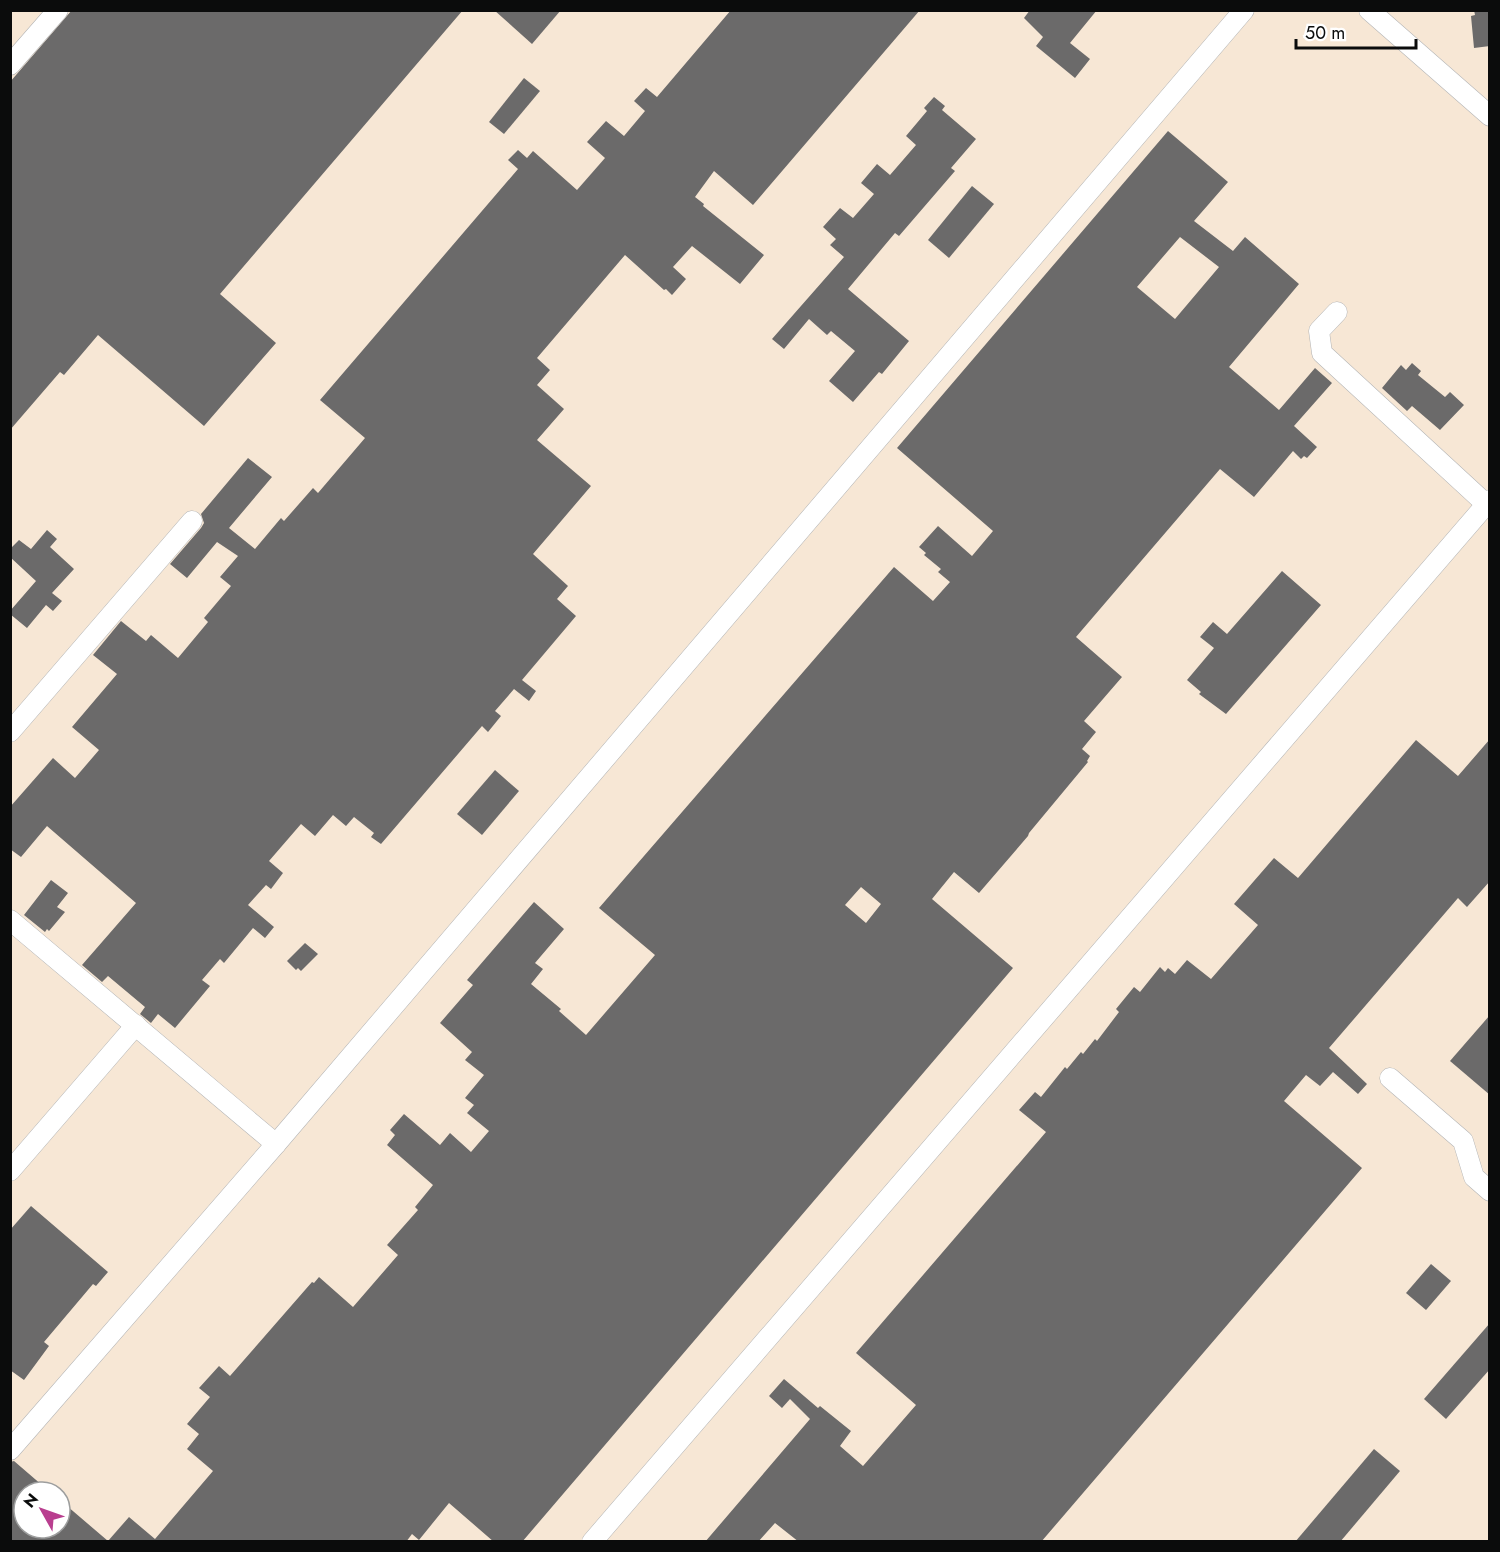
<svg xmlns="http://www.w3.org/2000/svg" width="1500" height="1552" viewBox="0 0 1500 1552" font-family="Jost,sans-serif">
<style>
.industrial{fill:#f7e7d5;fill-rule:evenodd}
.building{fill:#6b6a6a;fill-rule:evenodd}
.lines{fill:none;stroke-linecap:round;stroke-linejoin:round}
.minor-casing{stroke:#b4b5b6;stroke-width:21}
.minor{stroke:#fff;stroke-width:20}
</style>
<rect width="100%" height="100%" fill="#f3f4f5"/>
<path class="industrial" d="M11 11H1489V1541L11 1542ZM24 1492H60V1528H24Z"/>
<g class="building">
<polygon points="72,10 463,10 220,294 276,343 204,426 98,335 64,375 60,372 10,430 10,82"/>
<polygon points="494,10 561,10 532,44"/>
<polygon points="731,10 920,10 753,205 714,171 695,197 704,204 703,206 764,255 740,284 692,246 673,267 686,279 672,295 666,289 664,290 625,255 537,358 550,370 537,385 564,409 537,440 591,486 533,554 568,586 557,599 576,616 522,680 536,691 529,701 514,689 495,711 501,716 488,732 482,726 381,844 371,837 374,833 354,817 346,826 333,815 315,836 301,824 269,861 283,873 271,889 266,885 248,905 274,927 265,938 253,928 224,963 220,959 202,980 210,986 175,1028 158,1014 151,1023 140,1014 145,1007 108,976 102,982 82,965 136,903 47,826 21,857 10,849 10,807 53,758 75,778 99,750 72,727 117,674 93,655 121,621 146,641 151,635 178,658 208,622 204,618 231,586 220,577 238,556 217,542 187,578 170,564 201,528 204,523 201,514 248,458 272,477 229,528 255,549 281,518 284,521 313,488 318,493 365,438 320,400 518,169 508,160 518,150 527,158 533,151 577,190 605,158 587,142 606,121 624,136 645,111 634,101 646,88 657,97"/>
<polygon points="1030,10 1097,10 1070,43 1090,59 1075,78 1036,46 1043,37 1024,18"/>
<polygon points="1474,10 1490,10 1490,46 1474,48 1471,16 1475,15"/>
<polygon points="524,78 540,91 504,134 489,122"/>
<polygon points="934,97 945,106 942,110 976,139 951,168 955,171 899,236 895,233 848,289 909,341 882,374 879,372 853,402 829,381 855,351 831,331 827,335 809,319 784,349 772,339 844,257 830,245 836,239 823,227 840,208 853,218 874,194 861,183 877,164 890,175 916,145 906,136 927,111 924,108"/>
<path d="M1168 131 1228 182 1194 221 1233 251 1245 237 1299 284 1229 367 1279 410 1315 368 1332 383 1294 426 1317 447 1307 458 1304 456 1301 459 1293 451 1254 497 1220 469 1076 637 1122 677 1084 721 1096 732 1082 749 1090 756 1087 761 1088 762 1029 833 1028 836 979 893 954 872 932 899 1013 968 522 1542H494L449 1503 419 1540 412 1534 406 1542H10V1462L14 1461 50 1492H24V1528H60V1500L108 1541 129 1517 155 1539 213 1471 187 1449 199 1434 187 1424 210 1397 199 1388 219 1366 230 1376 312 1282 314 1283 319 1277 353 1307 398 1255 387 1245 418 1210 415 1207 433 1185 387 1145 395 1135 390 1130 404 1114 440 1145 450 1133 471 1152 489 1131 467 1113 474 1105 465 1098 484 1075 465 1060 472 1052 440 1023 473 985 467 980 534 902 564 929 535 963 543 969 531 984 561 1009 559 1011 586 1035 655 955 599 908 894 567 933 601 950 582 938 572 941 569 924 555 926 553 919 547 938 526 972 556 993 531 897 448ZM1180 237 1219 267 1175 319 1137 287ZM861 887 881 904 866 923 845 905Z"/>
<polygon points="972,186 994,204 949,258 928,240"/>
<polygon points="1412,363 1421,371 1418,375 1445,397 1450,392 1464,405 1440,430 1412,406 1407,411 1382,388 1401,365 1406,370"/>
<polygon points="47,530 57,539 50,547 74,569 52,593 62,601 53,611 46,605 27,628 10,614 10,611 36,581 10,557 10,549 19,540 31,549"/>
<polygon points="1282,571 1321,605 1226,714 1199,694 1201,692 1187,680 1214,648 1200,637 1213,622 1227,634"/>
<polygon points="1490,739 1490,881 1467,907 1458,898 1329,1048 1367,1084 1358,1094 1333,1072 1320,1086 1306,1075 1284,1101 1362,1168 1041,1542 799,1542 775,1523 758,1542 705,1542 810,1419 790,1399 782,1408 769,1396 784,1379 818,1408 820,1406 851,1431 840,1446 863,1466 916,1405 856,1353 1046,1132 1019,1110 1035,1092 1041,1097 1065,1067 1067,1069 1081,1052 1083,1054 1095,1039 1097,1041 1119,1012 1116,1009 1134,987 1140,992 1160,967 1165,972 1168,968 1175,974 1187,960 1211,979 1258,925 1234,904 1274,858 1298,878 1416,740 1458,776"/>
<polygon points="495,770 519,791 482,835 457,814"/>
<polygon points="51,880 68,893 57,907 65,912 49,931 47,929 45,932 24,915"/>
<polygon points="305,943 318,954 301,971 298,968 296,970 287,961"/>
<polygon points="1490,1015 1490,1095 1450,1061"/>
<polygon points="31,1206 108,1272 96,1286 93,1284 44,1342 49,1346 24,1380 10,1370 10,1230"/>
<polygon points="1431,1264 1451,1281 1426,1310 1406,1293"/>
<polygon points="1490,1323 1490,1369 1446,1419 1424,1399"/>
<polygon points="1374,1449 1400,1471 1340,1542 1295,1542"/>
</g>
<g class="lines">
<defs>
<g id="minor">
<polyline points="1369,10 1490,116"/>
<polyline points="10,65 58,10"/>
<polyline points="1337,312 1319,331 1322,353 1486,504"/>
<polyline points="10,732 192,521"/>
<polyline points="10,920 276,1144"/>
<polyline points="1390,1078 1463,1141 1474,1177 1490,1191"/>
<polyline points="10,1171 136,1025"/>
<polyline points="10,1450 276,1144 1244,10"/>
<polyline points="592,1542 1490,500"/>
</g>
</defs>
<use href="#minor" class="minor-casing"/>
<use href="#minor" class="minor"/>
</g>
<rect width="1500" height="1552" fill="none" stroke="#0b0c0c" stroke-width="24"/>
<g transform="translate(42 1510) rotate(310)"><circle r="28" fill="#ffffff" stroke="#9d9e9e" stroke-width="1.5"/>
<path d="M0-4.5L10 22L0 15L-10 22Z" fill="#b93e8f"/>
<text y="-9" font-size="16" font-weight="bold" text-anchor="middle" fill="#0b0c0c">N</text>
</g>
<path d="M1296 39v9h120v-9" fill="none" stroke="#0b0c0c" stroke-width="3"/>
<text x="1305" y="39" font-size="18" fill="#0b0c0c" stroke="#ffffff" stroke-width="4.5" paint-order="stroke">50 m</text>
</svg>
